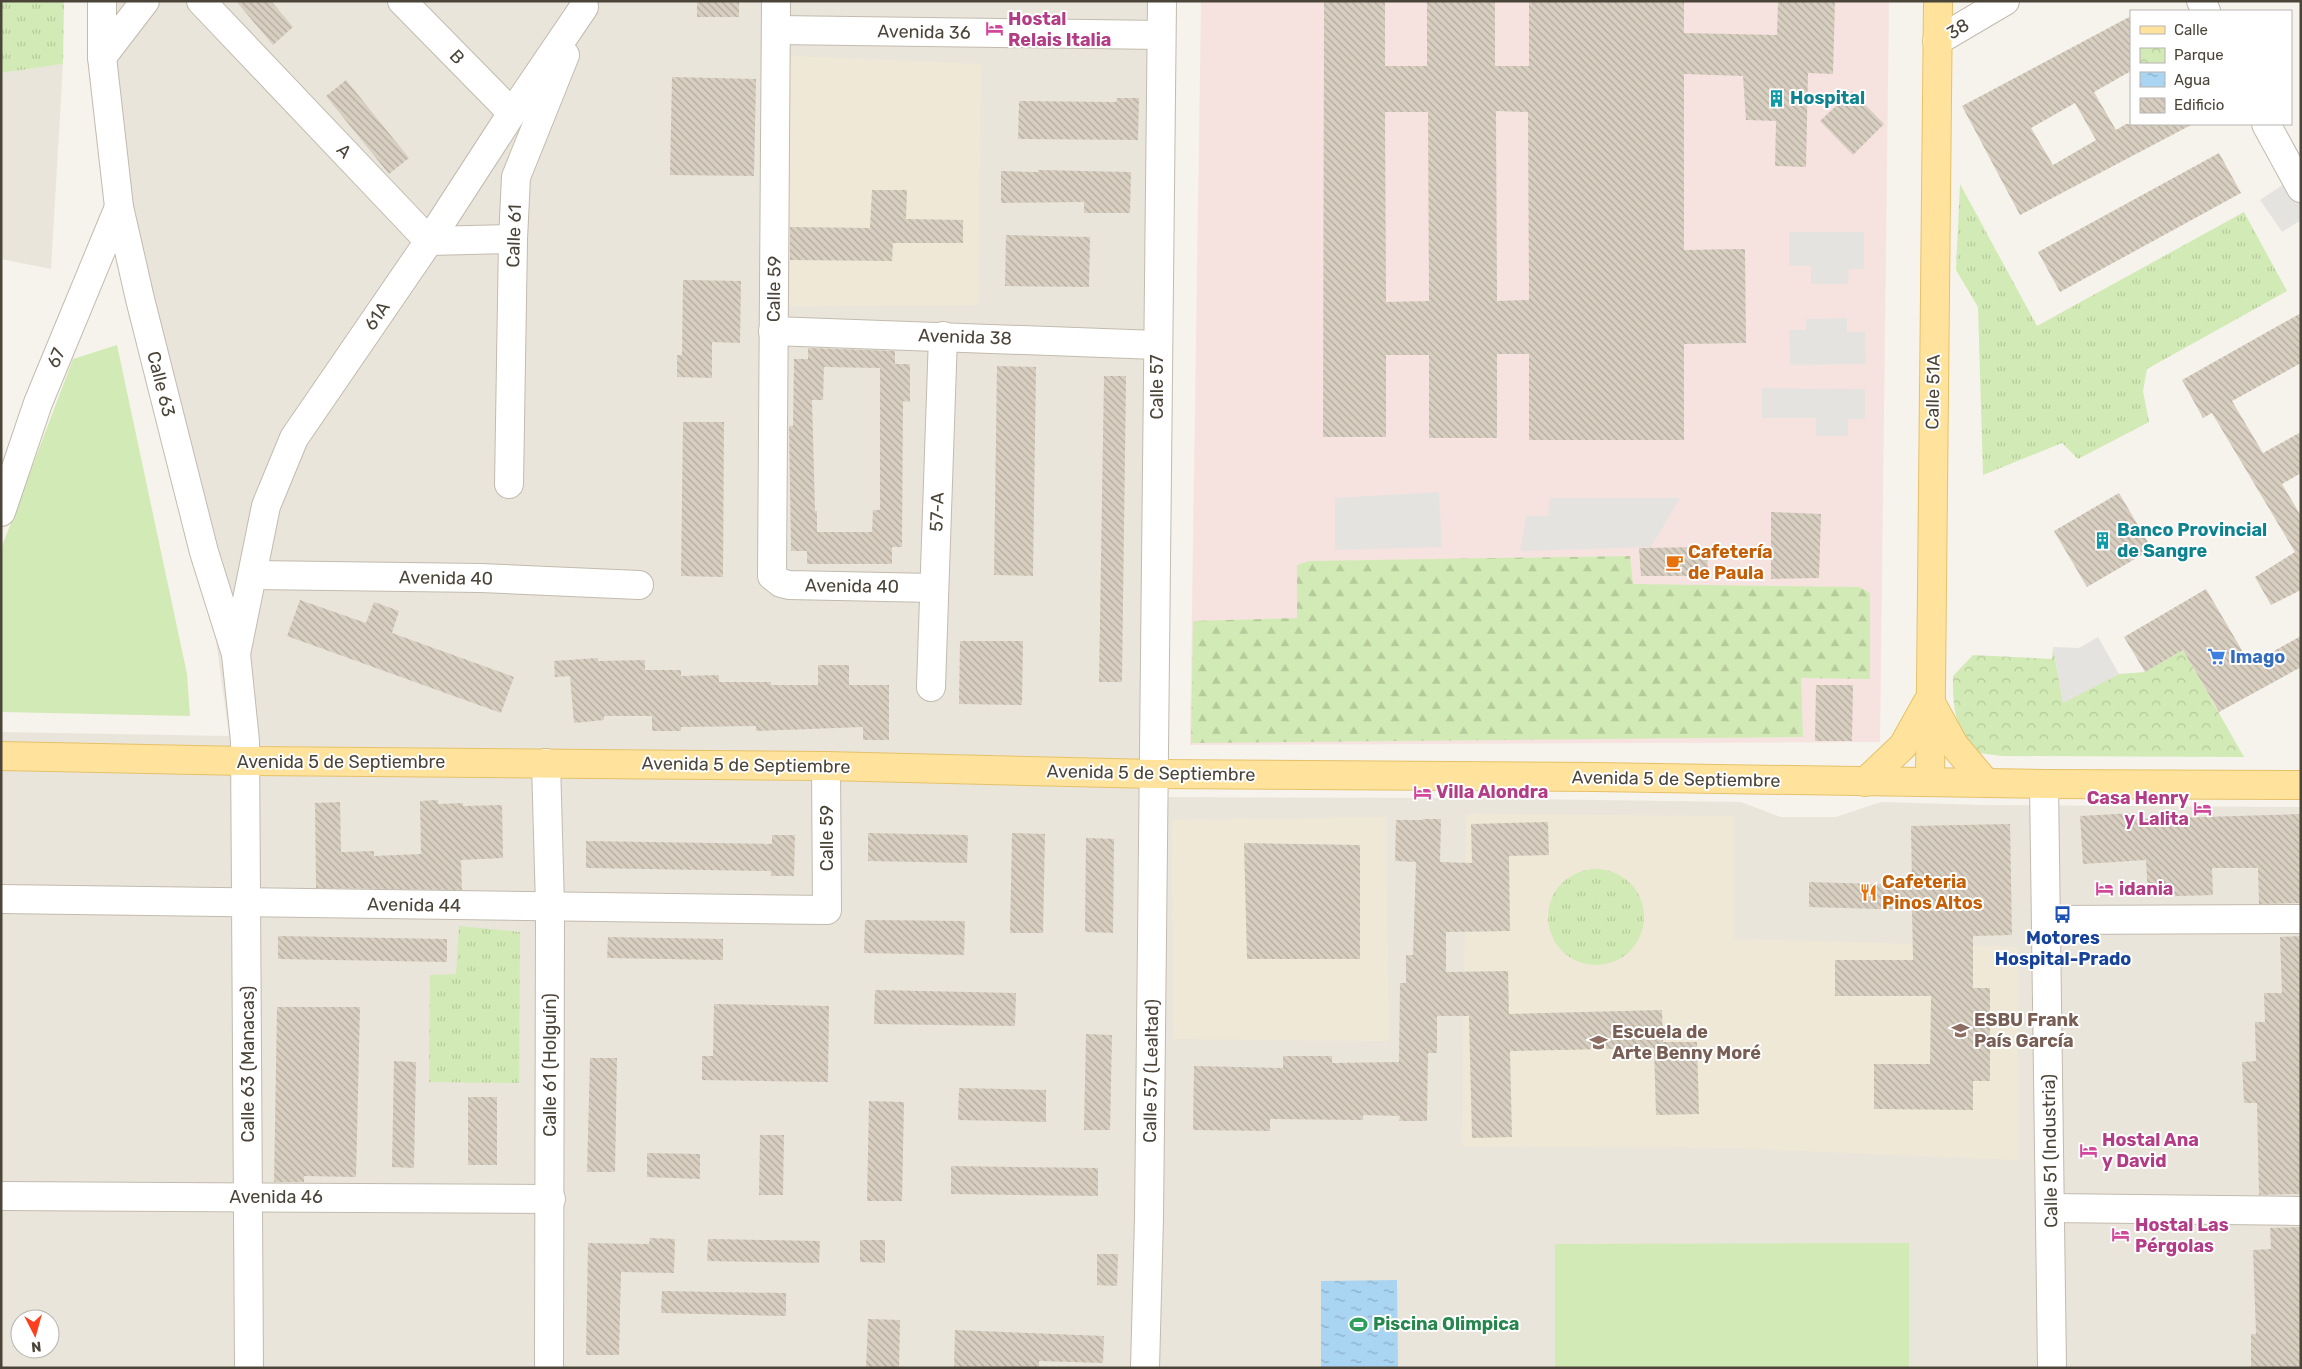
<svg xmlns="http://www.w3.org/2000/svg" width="2302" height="1369" viewBox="0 0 2302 1369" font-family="Rubik,sans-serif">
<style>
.residential{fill:#eae5da;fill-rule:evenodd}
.education{fill:#efe8d6}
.medical{fill:#f6e3e0}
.grass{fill:url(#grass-tufts)}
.forest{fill:url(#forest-firs)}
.park{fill:url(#park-crowns)}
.garden{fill:#d2eab5}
.parking{fill:#e5e3e0}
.water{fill:url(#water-ripples)}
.building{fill:url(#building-back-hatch);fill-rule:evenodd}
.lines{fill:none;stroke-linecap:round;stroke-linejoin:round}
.minor-casing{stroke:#c2bbae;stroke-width:30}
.major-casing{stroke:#e6c16a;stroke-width:30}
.minor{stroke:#fff;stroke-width:28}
.major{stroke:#ffe39c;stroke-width:28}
.labels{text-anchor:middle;stroke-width:4;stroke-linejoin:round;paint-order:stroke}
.hotel-label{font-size:18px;font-weight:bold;fill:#b23c85;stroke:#fff;text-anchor:start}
.street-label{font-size:18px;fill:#4b4439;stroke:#fff}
.culture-label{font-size:18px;font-weight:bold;fill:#0d838f;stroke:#fff;text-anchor:start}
.food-label{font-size:18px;font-weight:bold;fill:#c56008;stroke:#fff;text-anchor:start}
.shop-label{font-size:18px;font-weight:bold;fill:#366cbe;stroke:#fff;text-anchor:start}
.transit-label{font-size:18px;font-weight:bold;fill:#164399;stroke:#fff}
.education-label{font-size:18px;font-weight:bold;fill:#785e54;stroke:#fff;text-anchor:start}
.leisure-label{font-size:18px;font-weight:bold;fill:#27864d;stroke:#fff;text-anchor:start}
</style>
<defs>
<pattern id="grass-tufts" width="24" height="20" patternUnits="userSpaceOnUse" patternTransform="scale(1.25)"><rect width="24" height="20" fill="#d2eab5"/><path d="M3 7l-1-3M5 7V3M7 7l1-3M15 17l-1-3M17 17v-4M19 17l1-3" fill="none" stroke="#b6ca9c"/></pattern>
<pattern id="forest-firs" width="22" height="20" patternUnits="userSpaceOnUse" patternTransform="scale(1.25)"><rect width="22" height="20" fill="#d2eab5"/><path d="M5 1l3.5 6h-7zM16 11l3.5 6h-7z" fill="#b6ca9c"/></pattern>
<pattern id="park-crowns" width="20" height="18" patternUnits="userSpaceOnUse" patternTransform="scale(1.25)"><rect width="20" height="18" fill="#d2eab5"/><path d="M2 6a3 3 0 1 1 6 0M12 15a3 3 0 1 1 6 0" fill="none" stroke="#b6ca9c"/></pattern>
<pattern id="water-ripples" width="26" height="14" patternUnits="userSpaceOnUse" patternTransform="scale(1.25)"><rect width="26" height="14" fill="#a9d4f2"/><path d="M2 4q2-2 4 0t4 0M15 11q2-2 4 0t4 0" fill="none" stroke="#8caec5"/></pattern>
<pattern id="building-back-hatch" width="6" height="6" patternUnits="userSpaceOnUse" patternTransform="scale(1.25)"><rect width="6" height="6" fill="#d8cfc1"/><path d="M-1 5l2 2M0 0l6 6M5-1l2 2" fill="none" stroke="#b1aa9e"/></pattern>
</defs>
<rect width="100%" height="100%" fill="#f6f3ec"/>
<g class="residential">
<path d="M112 1H1155L1154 797 1456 798 1741 802 1781 817H1836L1881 802 1984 805 2301 807V1368H1V732L229 736 204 552 111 119ZM20 1319H50V1349H20Z"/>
<polygon points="63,64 51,269 1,259 1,73"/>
</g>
<g class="education">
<polygon points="789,56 981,64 978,305 789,306"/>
<polygon points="1466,814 1734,816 1734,939 2018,947 2018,1160 1732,1148 1462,1146"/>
<polygon points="1386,817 1389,1041 1173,1039 1172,820"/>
</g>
<polygon class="medical" points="1201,1 1889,1 1880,742 1190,745"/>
<g class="grass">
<polygon points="1,1 64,1 63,64 1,73"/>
<polygon points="1960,184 2037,326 2244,212 2287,291 2147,369 2143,391 2149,422 2078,459 2062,443 1983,475 1978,307 1956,270"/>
<circle cx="1596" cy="917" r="48"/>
<polygon points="459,926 520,932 519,1083 429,1082 430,975 456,974"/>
</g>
<polygon class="forest" points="1630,556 1633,584 1859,587 1870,593 1870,679 1801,678 1803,737 1191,743 1193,621 1297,618 1297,565 1309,561"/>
<path class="park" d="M2053 647 2063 702 2119 674 2145 672 2183 650 2244 757 2002 756 1978 753C1954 726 1953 710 1953 676L1973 655 2052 659Z"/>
<g class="garden">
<polygon points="117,345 187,674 190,716 1,712 1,549 73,359"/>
<polygon points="1909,1243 1909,1368 1555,1368 1555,1244"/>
</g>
<g class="parking">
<polygon points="2295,177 2301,188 2301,220 2282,232 2260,200"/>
<polygon points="1789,232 1864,232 1864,269 1849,269 1848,284 1811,284 1811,266 1789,266"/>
<polygon points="1847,318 1847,332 1865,332 1866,364 1790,365 1789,330 1806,330 1806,319"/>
<polygon points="1762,388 1865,389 1865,419 1848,419 1848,436 1816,436 1816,418 1762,418"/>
<polygon points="1439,492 1442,547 1335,550 1335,498"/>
<polygon points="1550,498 1680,498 1651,547 1520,551 1526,516 1548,516"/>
<polygon points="2098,637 2119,674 2063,703 2053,647 2079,648"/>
</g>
<polygon class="water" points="1397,1280 1398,1368 1321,1368 1321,1281"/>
<g class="building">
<polygon points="236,1 271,1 293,27 273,45"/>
<rect x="697" y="1" width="42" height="16"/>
<path d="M1324 1H1385V66H1427V1H1495V66H1529V1H1684V33L1777 35 1778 1H1835L1833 74 1808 73 1806 167 1775 166 1776 121 1746 120 1743 76 1684 74V250L1745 249 1746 343 1684 344V440H1529V354H1497V438H1429V355H1386V437H1323ZM1496 111 1528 112 1529 300 1497 301ZM1385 112H1428L1429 301 1386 302Z"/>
<path d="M2131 16V71L2094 92 2116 130 2126 124H2193L2020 215 1962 106ZM2075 103 2096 140 2053 165 2031 128Z"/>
<polygon points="672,77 756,79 754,176 670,175"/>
<polygon points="346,80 409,158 389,174 326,96"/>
<polygon points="1852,91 1884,124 1853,155 1820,121"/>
<polygon points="1117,98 1139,98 1138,140 1018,139 1019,101 1116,102"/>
<polygon points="2219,153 2241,193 2060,292 2038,252"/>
<polygon points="1038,170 1131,172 1130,213 1084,213 1084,202 1001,203 1001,171 1038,172"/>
<polygon points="872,190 907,190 906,219 963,220 963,243 893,243 892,261 790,260 790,227 870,228"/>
<polygon points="1006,235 1090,237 1089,287 1005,286"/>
<polygon points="683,280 741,281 740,343 712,342 712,378 677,377 677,355 682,355"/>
<polygon points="2301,313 2301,363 2232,401 2263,453 2301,432 2301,473 2282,484 2301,516 2301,590 2271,605 2255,577 2295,552 2212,413 2203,418 2182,380"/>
<path d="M808 348 895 351V364H910V402L903 401 902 547H892V564H807V551H791L789 426H793L794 359H808ZM824 367 880 368V510H873L872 532H817V511H815L812 400H823Z"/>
<polygon points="997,366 1036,367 1033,576 994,575"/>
<polygon points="1104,376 1126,376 1122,682 1099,682"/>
<polygon points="683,422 724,422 723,577 681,576"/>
<polygon points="2119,493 2152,549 2087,587 2054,531"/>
<polygon points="1771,512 1821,514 1819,578 1771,579"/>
<polygon points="1707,547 1708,576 1641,576 1639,548"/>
<polygon points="2206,589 2250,664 2301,636 2301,667 2219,712 2183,650 2145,672 2124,637"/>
<polygon points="300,600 366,623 374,602 399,611 392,633 514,677 501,713 287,636"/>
<polygon points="960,641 1023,641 1022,705 959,704"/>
<polygon points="598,658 598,661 645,660 645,670 681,670 681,676 719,675 719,682 771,682 771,685 818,685 818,665 849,665 849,685 889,685 889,740 863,740 863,727 756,731 756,726 681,727 681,731 652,731 652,716 604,716 604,720 574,723 570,676 555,677 554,661"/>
<polygon points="1816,685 1853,685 1852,741 1815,741"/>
<polygon points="438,800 438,804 463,803 463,806 502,805 503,858 461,860 462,890 316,888 315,803 340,802 341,852 374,851 374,856 421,854 420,801"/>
<polygon points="2134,813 2135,819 2301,814 2301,903 2259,904 2258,868 2212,868 2213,895 2148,897 2146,860 2083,864 2080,816"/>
<polygon points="1423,819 1441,819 1440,862 1472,863 1471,824 1548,822 1549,855 1509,856 1510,931 1446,932 1446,972 1508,971 1509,1014 1662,1010 1663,1042 1697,1042 1699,1114 1656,1115 1654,1048 1510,1051 1512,1137 1472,1138 1469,1016 1437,1016 1437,1053 1428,1053 1427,1121 1399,1121 1400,1116 1363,1115 1363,1120 1270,1119 1270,1131 1193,1130 1194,1066 1283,1068 1283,1056 1332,1056 1332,1063 1399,1062 1400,983 1406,983 1406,955 1413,955 1416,862 1395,861 1396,820 1423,820"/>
<polygon points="2010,824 2012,935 1973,936 1973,988 1990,988 1990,1081 1973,1081 1973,1110 1874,1109 1874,1064 1930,1064 1931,996 1835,996 1835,960 1913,960 1912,910 1809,907 1809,882 1912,885 1911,826"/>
<polygon points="868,833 968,835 967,863 868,861"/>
<polygon points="1012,833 1045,834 1043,933 1010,933"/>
<polygon points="772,835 795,835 794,876 771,876 771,871 586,868 586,841 772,844"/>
<polygon points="1086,838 1114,839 1113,933 1085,932"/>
<polygon points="1244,843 1360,845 1360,959 1247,959"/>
<polygon points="865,920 965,921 964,955 864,953"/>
<polygon points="278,936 447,939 447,962 278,959"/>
<polygon points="2301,936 2301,1194 2259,1195 2257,1103 2244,1103 2242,1062 2256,1061 2255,1022 2265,1022 2264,993 2282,993 2280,937"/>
<polygon points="608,937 723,939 723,960 607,958"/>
<polygon points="875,990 1016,993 1015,1026 874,1024"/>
<polygon points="714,1004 829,1006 828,1082 702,1080 702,1056 713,1056"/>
<polygon points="277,1007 360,1007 356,1177 304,1176 304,1182 274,1182"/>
<polygon points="1086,1034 1112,1035 1110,1130 1084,1130"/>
<polygon points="590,1058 617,1058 615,1172 587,1172"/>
<polygon points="394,1061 416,1062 414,1168 392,1167"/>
<polygon points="959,1088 1046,1090 1046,1122 958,1120"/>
<rect x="468" y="1097" width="29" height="68"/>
<polygon points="869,1101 904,1102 902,1201 867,1201"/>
<polygon points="760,1135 784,1135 783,1195 759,1195"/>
<polygon points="647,1153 700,1154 700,1179 647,1177"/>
<polygon points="951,1166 1098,1168 1098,1196 951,1194"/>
<polygon points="2301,1227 2301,1368 2251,1368 2251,1334 2256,1334 2253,1250 2271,1249 2270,1228"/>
<polygon points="650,1238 675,1239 674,1273 621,1272 619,1355 586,1355 588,1243 649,1244"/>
<polygon points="708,1239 820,1241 819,1263 707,1261"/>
<polygon points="860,1240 885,1240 885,1263 860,1262"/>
<polygon points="1097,1254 1118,1254 1117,1286 1097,1285"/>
<polygon points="662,1291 786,1293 786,1316 661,1313"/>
<polygon points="868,1319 900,1320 899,1368 866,1368"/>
<polygon points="955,1330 1104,1336 1103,1363 1039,1361 1039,1368 954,1368"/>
</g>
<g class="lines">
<defs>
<g id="minor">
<polyline points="102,1 102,57 119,207 140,299 204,552 236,654 245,741 249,1368"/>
<polyline points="201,1 429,241 513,239"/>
<polyline points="402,1 512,113"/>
<polyline points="776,1 772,576 781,583 789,585 934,588"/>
<polyline points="2201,1 2206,11"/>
<polyline points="777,30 1161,35"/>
<polyline points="1937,41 2005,1"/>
<polyline points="102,57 145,1"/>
<polyline points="2266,124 2301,188"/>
<polyline points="773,331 1157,345"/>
<polyline points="509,484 513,239 516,177 565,55"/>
<polyline points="1,512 38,403 119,207"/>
<polyline points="253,575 481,578 639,585"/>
<polyline points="236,654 266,506 294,438 429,241 512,113 584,7"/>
<polyline points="931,687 943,336"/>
<polyline points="546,763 550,906 549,1368"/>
<polyline points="2044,784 2052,1368"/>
<polyline points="1,899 827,910 826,766"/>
<polyline points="2047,920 2301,919"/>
<polyline points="1,1196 551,1199"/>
<polyline points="2051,1208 2301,1211"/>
<polyline points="1145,1368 1149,1218 1162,1"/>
</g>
<g id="major">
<polyline points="1931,703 1954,745 1986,783"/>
<polyline points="1,756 245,761 826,766 1154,774 1595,777 2044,784 2301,785"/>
<polyline points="1865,782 1903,746 1927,703"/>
<polyline points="1930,782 1938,1"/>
</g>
</defs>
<use href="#minor" class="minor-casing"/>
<use href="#major" class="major-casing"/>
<use href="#minor" class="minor"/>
<use href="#major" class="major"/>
</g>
<defs>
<symbol id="hotel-bare" viewBox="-9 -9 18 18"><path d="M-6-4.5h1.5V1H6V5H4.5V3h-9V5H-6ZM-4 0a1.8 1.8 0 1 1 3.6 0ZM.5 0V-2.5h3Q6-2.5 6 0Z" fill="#d1479c" stroke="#fff" stroke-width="2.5" paint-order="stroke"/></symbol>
<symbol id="building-bare" viewBox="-9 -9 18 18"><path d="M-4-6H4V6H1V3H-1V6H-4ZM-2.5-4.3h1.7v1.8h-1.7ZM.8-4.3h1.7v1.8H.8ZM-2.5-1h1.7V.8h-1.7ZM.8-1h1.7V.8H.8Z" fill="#0f9aa8" stroke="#fff" stroke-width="2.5" paint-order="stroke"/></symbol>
<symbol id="cafe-bare" viewBox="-9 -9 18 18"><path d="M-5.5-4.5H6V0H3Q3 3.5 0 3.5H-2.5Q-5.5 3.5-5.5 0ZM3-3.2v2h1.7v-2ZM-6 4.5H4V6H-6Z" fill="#e8710a" stroke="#fff" stroke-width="2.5" paint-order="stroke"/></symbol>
<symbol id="supermarket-bare" viewBox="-9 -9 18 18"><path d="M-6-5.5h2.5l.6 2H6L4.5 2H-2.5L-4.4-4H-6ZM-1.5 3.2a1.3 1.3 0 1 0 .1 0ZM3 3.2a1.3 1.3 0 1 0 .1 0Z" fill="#3f7fe0" stroke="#fff" stroke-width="2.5" paint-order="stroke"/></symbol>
<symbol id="restaurant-bare" viewBox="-9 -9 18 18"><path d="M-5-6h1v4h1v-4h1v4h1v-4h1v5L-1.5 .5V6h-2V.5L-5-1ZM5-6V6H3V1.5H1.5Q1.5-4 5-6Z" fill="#e8710a" stroke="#fff" stroke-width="2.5" paint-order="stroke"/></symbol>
<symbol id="bus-bare" viewBox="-9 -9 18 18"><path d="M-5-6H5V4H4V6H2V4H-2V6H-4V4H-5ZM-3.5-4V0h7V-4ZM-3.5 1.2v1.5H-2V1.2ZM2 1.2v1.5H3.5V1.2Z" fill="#1a4fb4" stroke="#fff" stroke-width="2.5" paint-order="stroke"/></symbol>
<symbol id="school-bare" viewBox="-9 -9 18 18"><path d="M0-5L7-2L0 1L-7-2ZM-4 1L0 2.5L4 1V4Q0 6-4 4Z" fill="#8d6e63" stroke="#fff" stroke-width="2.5" paint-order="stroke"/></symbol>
<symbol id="stadium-bare" viewBox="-9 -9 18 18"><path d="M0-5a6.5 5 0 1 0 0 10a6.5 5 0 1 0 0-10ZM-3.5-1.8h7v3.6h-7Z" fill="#2e9e5b" stroke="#fff" stroke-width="2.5" paint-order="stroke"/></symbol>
</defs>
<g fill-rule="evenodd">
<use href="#hotel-bare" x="982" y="16" width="25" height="25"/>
<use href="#building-bare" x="1764" y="86" width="25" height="25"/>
<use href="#building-bare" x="2090" y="528" width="25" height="25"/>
<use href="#cafe-bare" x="1662" y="550" width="25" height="25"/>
<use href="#supermarket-bare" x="2204" y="644" width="25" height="25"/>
<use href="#hotel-bare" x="1410" y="780" width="25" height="25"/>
<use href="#hotel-bare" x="2190" y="796" width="25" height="25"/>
<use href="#hotel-bare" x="2092" y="876" width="25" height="25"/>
<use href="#restaurant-bare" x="1856" y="880" width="25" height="25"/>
<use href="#bus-bare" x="2050" y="902" width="25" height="25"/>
<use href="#school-bare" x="1948" y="1018" width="25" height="25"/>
<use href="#school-bare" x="1586" y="1030" width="25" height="25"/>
<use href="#hotel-bare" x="2076" y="1138" width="25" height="25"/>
<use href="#hotel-bare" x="2108" y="1222" width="25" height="25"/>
<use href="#stadium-bare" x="1346" y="1312" width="25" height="25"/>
</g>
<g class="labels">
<g class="hotel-label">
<text x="1008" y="25">Hostal<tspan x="1008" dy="21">Relais Italia</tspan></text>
<text x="1436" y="798">Villa Alondra</text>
<text x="2189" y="804" text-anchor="end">Casa Henry<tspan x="2189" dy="21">y Lalita</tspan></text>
<text x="2119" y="895">idania</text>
<text x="2102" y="1146">Hostal Ana<tspan x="2102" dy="21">y David</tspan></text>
<text x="2135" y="1231">Hostal Las<tspan x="2135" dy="21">Pérgolas</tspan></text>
</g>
<g class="street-label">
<text transform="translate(1958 29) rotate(-31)" y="6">38</text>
<text transform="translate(924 32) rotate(1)" y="6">Avenida 36</text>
<text transform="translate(457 57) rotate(46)" y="6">B</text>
<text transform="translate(344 151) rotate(46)" y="6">A</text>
<text transform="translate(514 236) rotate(-88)" y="6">Calle 61</text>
<text transform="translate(774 289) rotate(-89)" y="6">Calle 59</text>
<text transform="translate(377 316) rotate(-56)" y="6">61A</text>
<text transform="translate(965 337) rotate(2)" y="6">Avenida 38</text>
<text transform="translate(56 358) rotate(-67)" y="6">67</text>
<text transform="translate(161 384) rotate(76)" y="6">Calle 63</text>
<text transform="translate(1157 387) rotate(-90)" y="6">Calle 57</text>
<text transform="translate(1933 392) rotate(-89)" y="6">Calle 51A</text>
<text transform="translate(937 512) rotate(-88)" y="6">57-A</text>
<text transform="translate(446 578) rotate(1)" y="6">Avenida 40</text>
<text transform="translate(852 586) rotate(1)" y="6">Avenida 40</text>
<text x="341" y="768">Avenida 5 de Septiembre</text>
<text transform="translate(746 765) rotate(1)" y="6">Avenida 5 de Septiembre</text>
<text transform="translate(1151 773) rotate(1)" y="6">Avenida 5 de Septiembre</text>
<text transform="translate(1676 779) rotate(1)" y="6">Avenida 5 de Septiembre</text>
<text transform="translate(827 838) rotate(-90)" y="6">Calle 59</text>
<text transform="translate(414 905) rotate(1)" y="6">Avenida 44</text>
<text transform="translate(248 1064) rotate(-90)" y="6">Calle 63 (Manacas)</text>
<text transform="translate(550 1065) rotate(-90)" y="6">Calle 61 (Holguín)</text>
<text transform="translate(1151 1071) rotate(-89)" y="6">Calle 57 (Lealtad)</text>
<text transform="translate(2050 1151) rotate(-91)" y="6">Calle 51 (Industria)</text>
<text x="276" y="1203">Avenida 46</text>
</g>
<g class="culture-label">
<text x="1790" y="104">Hospital</text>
<text x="2117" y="536">Banco Provincial<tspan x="2117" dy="21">de Sangre</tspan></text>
</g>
<g class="food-label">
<text x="1688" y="558">Cafetería<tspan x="1688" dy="21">de Paula</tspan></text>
<text x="1882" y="888">Cafeteria<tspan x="1882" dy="21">Pinos Altos</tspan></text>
</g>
<g class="shop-label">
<text x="2230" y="663">Imago</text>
</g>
<g class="transit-label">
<text x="2063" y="944">Motores<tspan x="2063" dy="21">Hospital-Prado</tspan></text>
</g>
<g class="education-label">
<text x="1974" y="1026">ESBU Frank<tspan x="1974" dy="21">País García</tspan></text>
<text x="1612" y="1038">Escuela de<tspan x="1612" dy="21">Arte Benny Moré</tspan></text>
</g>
<g class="leisure-label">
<text x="1373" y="1330">Piscina Olimpica</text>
</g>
</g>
<rect width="2302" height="1369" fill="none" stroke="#4b4439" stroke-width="5"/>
<rect x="2130" y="10" width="162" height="115" fill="#ffffff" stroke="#b7b4b0"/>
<rect x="2140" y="26" width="25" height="8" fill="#ffe39c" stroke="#b7b4b0"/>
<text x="2174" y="35" font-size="15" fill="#4b4439">Calle</text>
<rect x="2140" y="48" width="25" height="15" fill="url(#park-crowns)" stroke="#b7b4b0"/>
<text x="2174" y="60" font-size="15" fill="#4b4439">Parque</text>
<rect x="2140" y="72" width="25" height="15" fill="url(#water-ripples)" stroke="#b7b4b0"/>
<text x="2174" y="85" font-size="15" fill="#4b4439">Agua</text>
<rect x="2140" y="98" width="25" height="15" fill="url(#building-back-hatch)" stroke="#b7b4b0"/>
<text x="2174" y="110" font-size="15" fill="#4b4439">Edificio</text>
<g transform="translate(35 1334) rotate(174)"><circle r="24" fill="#ffffff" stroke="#b7b4b0"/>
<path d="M0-4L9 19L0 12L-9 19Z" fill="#fc3f1d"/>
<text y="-8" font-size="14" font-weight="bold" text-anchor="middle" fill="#4b4439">N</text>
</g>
</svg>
